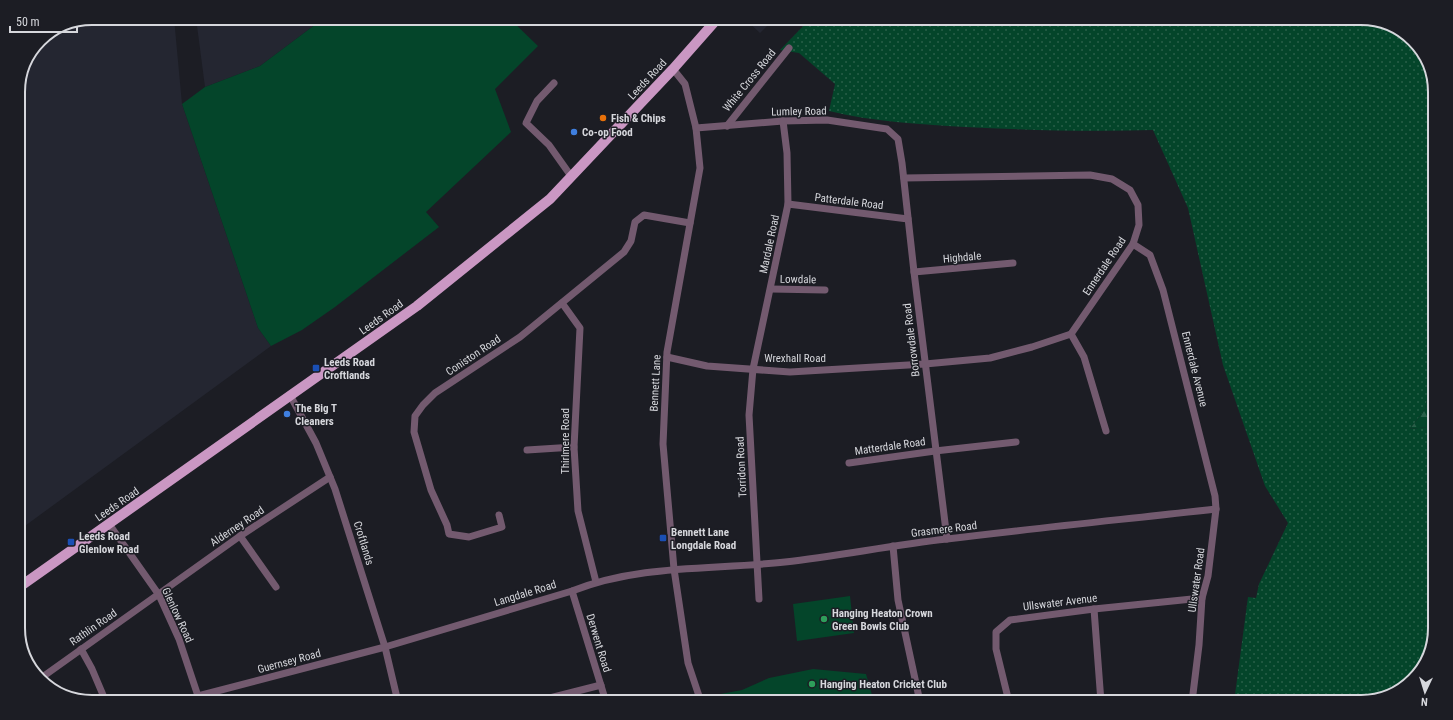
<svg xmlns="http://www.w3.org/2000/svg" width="1453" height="720" viewBox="0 0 1453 720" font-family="'Roboto Condensed',sans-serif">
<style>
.built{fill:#242631}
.grass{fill:url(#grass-dots)}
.forest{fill:url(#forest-firs)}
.park{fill:#04452a}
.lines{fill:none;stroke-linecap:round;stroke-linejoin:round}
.minor{stroke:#735a6f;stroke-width:7}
.primary{stroke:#ca97c3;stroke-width:10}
.food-dot{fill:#e8710a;stroke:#1c1d24;stroke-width:1.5}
.shop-dot{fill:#3f7fe0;stroke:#1c1d24;stroke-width:1.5}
.transit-dot{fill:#1a4fb4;stroke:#1c1d24;stroke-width:1.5}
.leisure-dot{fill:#2e9e5b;stroke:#1c1d24;stroke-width:1.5}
.labels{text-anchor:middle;stroke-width:3;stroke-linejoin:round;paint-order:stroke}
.street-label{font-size:11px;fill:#d6d7dc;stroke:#1c1d24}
.poi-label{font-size:11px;font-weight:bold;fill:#d6d7dc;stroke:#1c1d24;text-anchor:start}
.rim{fill:none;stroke:#d6d7dc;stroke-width:2}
</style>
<defs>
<pattern id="grass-dots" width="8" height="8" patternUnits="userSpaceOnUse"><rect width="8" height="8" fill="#04452a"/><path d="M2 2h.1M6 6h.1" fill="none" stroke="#285f48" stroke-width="1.8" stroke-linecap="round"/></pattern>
<pattern id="forest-firs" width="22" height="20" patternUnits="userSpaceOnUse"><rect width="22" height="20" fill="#04452a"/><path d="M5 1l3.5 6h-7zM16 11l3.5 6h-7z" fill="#285f48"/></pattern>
</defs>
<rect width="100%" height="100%" fill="#1c1d24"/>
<g class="built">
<polygon points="92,18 174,18 182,104 258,328 271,346 18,531 18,87 40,40 64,24"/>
<polygon points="196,18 324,18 260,66 205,87"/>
<polygon points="744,18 775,18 760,33"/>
</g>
<path class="grass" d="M811 18H1361L1394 26 1422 51 1435 87V386L1429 390 1425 409 1410 429 1427 427 1435 422V628L1427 661 1402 690 1361 702H1234L1248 597 1256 598 1259 584 1288 523 1265 486 1223 365 1188 208 1153 130C1090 132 1028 130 965 127 918 124 874 122 829 111L835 84 799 53 780 50Z"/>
<polygon class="forest" points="1435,386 1435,422 1427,427 1410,429 1425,409 1429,390"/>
<g class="park">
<polygon points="324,18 509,18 538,46 495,89 511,132 426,212 439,227 335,307 302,330 271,346 258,328 182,104 205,87 260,66"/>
<polygon points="850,596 854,633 797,641 793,604"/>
<polygon points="813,669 866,674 874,702 701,702 699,698 742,690 769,678"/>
</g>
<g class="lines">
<g class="minor">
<polyline points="673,69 685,84 696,128 700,168 667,352 663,444 674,569 688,663 701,702"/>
<polyline points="554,83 537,101 526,123 549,145 571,176"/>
<polyline points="727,126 789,48"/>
<polyline points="696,128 783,121 827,120 887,129 898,139 902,163 914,272 947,539"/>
<polyline points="788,204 908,219"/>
<polyline points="1133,244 1150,255 1163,290 1215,496 1216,509 1208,576 1202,598 1199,645 1192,702"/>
<polyline points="914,272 1013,263"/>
<polyline points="771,289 825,290"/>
<polyline points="562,303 580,328 574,447 578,511 596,582"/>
<polyline points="1071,334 1084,357 1106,431"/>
<polyline points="667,357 707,366 790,372 925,364 990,358 1032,347 1071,334 1133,244 1139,225 1138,205 1130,190 1112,179 1090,175 904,178"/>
<polyline points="291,397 316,443 335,489 385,647 398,702"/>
<polyline points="527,450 574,447"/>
<polyline points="849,463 935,451 1016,442"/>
<polyline points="499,515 502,527 469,537 449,534 447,525 431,490 414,432 415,416 423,405 435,393 520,337 624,252 631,241 635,222 644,215 690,223"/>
<polyline points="109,524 159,595 179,639 200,702"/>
<polyline points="240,536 276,587"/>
<polyline points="893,546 898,600 920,702"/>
<polyline points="572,591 606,702"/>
<polyline points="759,599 749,415 753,369 788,204 787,153 783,121"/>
<polyline points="1094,609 1101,702"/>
<polyline points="81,649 92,669 106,702"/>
<polyline points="41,678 240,536 330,477"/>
<path d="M198 696 385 647 572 591C640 564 713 570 785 562 839 556 892 545 947 539 1036 528 1127 519 1216 509"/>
<polyline points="534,702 601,685"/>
<polyline points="1009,702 996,649 996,632 1010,620 1094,609 1202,598"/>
</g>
<polyline class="primary" points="18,588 417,306 550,199 673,69 718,18"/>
</g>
<circle class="food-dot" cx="603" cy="118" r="4"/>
<g class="shop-dot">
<circle cx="574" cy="132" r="4"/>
<circle cx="287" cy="414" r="4"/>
</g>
<g class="transit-dot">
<rect x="312" y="364" width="8" height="8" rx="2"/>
<rect x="659" y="534" width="8" height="8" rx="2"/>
<rect x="67" y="538" width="8" height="8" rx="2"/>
</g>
<g class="leisure-dot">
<circle cx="824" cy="619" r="4"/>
<circle cx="812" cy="684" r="4"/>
</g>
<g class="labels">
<g class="street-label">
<text transform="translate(647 79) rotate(-47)" y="4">Leeds Road</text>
<text transform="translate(749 80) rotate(-51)" y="4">White Cross Road</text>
<text transform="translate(799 111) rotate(-1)" y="4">Lumley Road</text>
<text transform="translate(849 201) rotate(7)" y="4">Patterdale Road</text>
<text transform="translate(769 244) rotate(-78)" y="4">Mardale Road</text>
<text transform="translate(962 257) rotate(-5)" y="4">Highdale</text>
<text transform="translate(1104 266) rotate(-56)" y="4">Ennerdale Road</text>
<text transform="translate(798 279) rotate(1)" y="4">Lowdale</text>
<text transform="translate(381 317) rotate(-36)" y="4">Leeds Road</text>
<text transform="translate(911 340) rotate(-97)" y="4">Borrowdale Road</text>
<text transform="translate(473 355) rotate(-34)" y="4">Coniston Road</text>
<text x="795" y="362">Wrexhall Road</text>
<text transform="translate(1195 369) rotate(76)" y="4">Ennerdale Avenue</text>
<text transform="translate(655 383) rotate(-87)" y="4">Bennett Lane</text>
<text transform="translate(565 441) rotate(-90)" y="4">Thirlmere Road</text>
<text transform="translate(890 446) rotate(-8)" y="4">Matterdale Road</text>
<text transform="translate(741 467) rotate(-93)" y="4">Torridon Road</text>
<text transform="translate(117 504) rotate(-35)" y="4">Leeds Road</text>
<text transform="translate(237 526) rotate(-34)" y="4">Alderney Road</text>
<text transform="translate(944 529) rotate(-7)" y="4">Grasmere Road</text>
<text transform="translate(364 543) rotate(73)" y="4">Croftlands</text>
<text transform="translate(1196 580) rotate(-82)" y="4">Ullswater Road</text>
<text transform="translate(525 593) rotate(-17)" y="4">Langdale Road</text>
<text transform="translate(1060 602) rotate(-7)" y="4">Ullswater Avenue</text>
<text transform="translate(178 615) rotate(65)" y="4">Glenlow Road</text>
<text transform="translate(93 627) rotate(-35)" y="4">Rathlin Road</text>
<text transform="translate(599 643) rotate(73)" y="4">Derwent Road</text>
<text transform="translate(289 661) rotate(-15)" y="4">Guernsey Road</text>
</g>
<g class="poi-label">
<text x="611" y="122">Fish &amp; Chips</text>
<text x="582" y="136">Co-op Food</text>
<text x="324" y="366">Leeds Road<tspan x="324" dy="13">Croftlands</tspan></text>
<text x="295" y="412">The Big T<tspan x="295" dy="13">Cleaners</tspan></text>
<text x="671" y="536">Bennett Lane<tspan x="671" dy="13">Longdale Road</tspan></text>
<text x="79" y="540">Leeds Road<tspan x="79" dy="13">Glenlow Road</tspan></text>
<text x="832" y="617">Hanging Heaton Crown<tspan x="832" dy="13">Green Bowls Club</tspan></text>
<text x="820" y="688">Hanging Heaton Cricket Club</text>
</g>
</g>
<path d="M0 0H1453V720H0ZM92 25H1361A67 67 0 0 1 1428 92V628A67 67 0 0 1 1361 695H92A67 67 0 0 1 25 628V92A67 67 0 0 1 92 25Z" fill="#1c1d24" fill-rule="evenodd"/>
<path class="rim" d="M92 25H1361A67 67 0 0 1 1428 92V628A67 67 0 0 1 1361 695H92A67 67 0 0 1 25 628V92A67 67 0 0 1 92 25Z"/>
<g transform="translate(1425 692) rotate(184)" stroke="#1c1d24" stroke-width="3" paint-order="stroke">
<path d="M0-3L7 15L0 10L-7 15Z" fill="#d6d7dc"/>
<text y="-6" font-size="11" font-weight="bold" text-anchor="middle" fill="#d6d7dc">N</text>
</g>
<path d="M10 26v6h67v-6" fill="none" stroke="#d6d7dc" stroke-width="2"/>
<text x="16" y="26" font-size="12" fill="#d6d7dc" stroke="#1c1d24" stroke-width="3" paint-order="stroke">50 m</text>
</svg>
